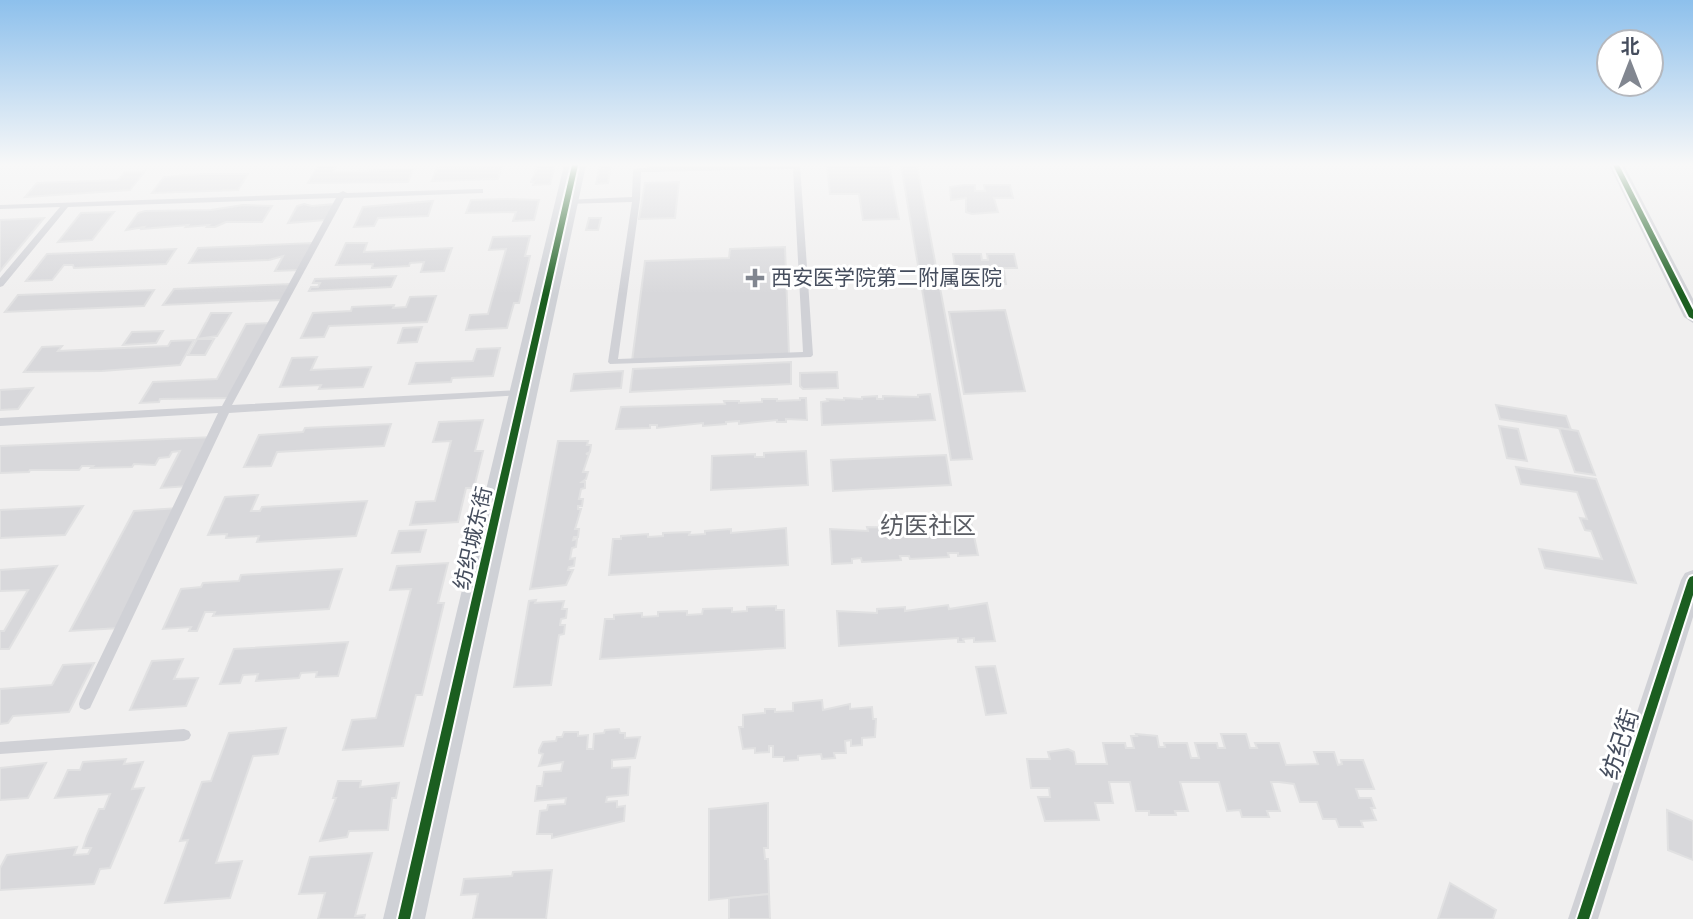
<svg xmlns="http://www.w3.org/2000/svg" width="1693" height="919" viewBox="0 0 1693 919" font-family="'DejaVu Sans','Noto Sans SC',sans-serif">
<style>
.building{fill:#d8d8db;stroke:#e1e1e2;stroke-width:2}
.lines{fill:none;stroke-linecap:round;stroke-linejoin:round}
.lane{fill:#d0d1d6;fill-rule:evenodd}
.street{fill:#d0d1d6;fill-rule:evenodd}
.secondary{fill:#cfd1d6;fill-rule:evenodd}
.cycleway-casing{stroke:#fff;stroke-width:4}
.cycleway{fill:#1b5e20;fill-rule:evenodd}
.poi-dot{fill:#818690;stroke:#fff;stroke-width:2.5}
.labels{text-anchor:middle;stroke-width:6;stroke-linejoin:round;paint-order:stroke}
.poi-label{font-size:21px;fill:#454d5d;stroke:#fff;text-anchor:start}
.street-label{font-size:21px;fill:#454d5d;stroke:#fff}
.quarter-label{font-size:24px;fill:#5a5d64;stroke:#fff}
.near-street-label{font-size:24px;fill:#454d5d;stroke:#fff}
</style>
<rect width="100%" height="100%" fill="#f0efef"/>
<g class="building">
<polygon points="318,165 336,165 333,172 413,169 408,182 308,183"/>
<polygon points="538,165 555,165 550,184 533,185 534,182 531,182"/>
<polygon points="600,165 611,165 608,183 596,184"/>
<polygon points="649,165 785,165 648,171"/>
<polygon points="827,165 889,165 899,219 863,220 859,194 830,194"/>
<polygon points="901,165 917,165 972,459 951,460"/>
<polygon points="502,166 498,179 432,181 437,168"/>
<polygon points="145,171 130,190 25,197 37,183 118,180 125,172"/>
<polygon points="201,174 248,174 238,190 152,193 164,177"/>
<polygon points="679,182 675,218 639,219 645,183"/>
<polygon points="964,185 975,185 975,191 985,191 984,185 1010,185 1013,198 994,198 998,212 972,214 966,212 966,198 951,200 950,187"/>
<polygon points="506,199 539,200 534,220 513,221 516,212 466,213 471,200"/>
<polygon points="433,201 428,216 378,218 374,226 354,227 363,207"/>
<polygon points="304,204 312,206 335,204 325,220 288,223 297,206"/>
<polygon points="243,205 272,206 262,222 226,222 215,227 207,227 209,225 186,227 188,225 142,229 144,227 126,230 138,213 145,211 211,210"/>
<polygon points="114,212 92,240 58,242 81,213"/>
<polygon points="44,218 0,271 0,220"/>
<polygon points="589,218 601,218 598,230 586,230"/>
<polygon points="530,236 525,256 530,256 519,303 514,303 507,328 466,330 470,315 488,314 506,249 489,250 493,237"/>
<polygon points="313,243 300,270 275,271 283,256 269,260 189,263 198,248"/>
<polygon points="346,243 367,243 364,252 452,248 444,271 421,272 424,262 410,263 409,266 372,268 373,264 336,265"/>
<polygon points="785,247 789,355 632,361 645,261 729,258 730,249"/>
<polygon points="176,249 166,264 74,268 73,265 64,265 52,280 26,281 47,254"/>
<polygon points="953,254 981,254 982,260 988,260 987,254 1014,254 1017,268 1001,268 1004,271 1006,284 979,286 979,284 971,284 969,268 955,268"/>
<polygon points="396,276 391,287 309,291 311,287 318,287 320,283 313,283 315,279"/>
<polygon points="290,284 282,300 163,305 174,289"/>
<polygon points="154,290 144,306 5,312 18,295"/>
<polygon points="436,296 427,322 329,326 324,337 301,338 313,313 351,311 352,307 394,305 393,308 406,307 410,297"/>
<polygon points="1005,310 1025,391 964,394 949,312"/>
<polygon points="211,313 231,313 217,336 197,339"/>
<polygon points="271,323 233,398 160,399 159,402 140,403 153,382 217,379 246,324"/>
<polygon points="422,327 417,342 398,343 403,328"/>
<polygon points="163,331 156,343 123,345 132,332"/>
<polygon points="197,339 214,339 205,355 188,355"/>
<polygon points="194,340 180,365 102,371 24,372 42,347 62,346 58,351 168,346 171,341"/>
<polygon points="500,348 493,376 452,378 451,382 409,384 416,363 473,361 477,349"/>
<polygon points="317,357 311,370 371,367 363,387 319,389 321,385 280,387 292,358"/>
<polygon points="791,362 791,384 630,392 633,369"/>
<polygon points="623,371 621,388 571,391 574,374"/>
<polygon points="837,372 838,388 803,389 800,386 800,373"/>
<polygon points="33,388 18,409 0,410 0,390"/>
<polygon points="930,394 935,420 822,425 821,402 828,401 827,399 844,400 844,398 862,399 862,397 877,396 877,399 883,399 883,396 918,397 918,395"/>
<polygon points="800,398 806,398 807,420 786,419 786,422 777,422 777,420 739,424 739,421 726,422 726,424 703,426 703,423 657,428 657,425 650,425 650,428 616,429 621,407 725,404 724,401 739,401 739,403 762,402 762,399 777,399 777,401 800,400"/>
<polygon points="1496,405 1566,416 1571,430 1500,419"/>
<polygon points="483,420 475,451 483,451 474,488 466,488 458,522 410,525 416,502 435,501 451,441 433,442 439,422"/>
<polygon points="391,424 384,446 277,452 271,466 244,467 259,435 303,432 305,428"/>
<polygon points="1499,426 1518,429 1527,461 1507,458"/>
<polygon points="1559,428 1578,431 1595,475 1575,472"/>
<polygon points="214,437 189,486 161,488 180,451 172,452 169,457 159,458 155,465 134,464 132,467 91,468 93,466 82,466 79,470 30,470 29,472 0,473 0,446"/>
<polygon points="558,441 588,441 587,445 591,445 590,452 586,454 589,454 583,472 588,472 586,479 582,482 585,482 585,488 581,489 579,499 583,499 582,506 578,506 578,509 581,509 575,529 579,529 578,537 574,537 573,540 577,539 576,547 572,548 570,559 575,558 574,566 569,567 568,570 573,570 566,585 530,589"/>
<polygon points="806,451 808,485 711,490 712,456 755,454 755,457 764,457 764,453"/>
<polygon points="946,455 951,485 833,491 831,460"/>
<polygon points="1516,467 1596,479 1636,583 1545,568 1539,549 1602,559 1591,531 1585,530 1580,518 1587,519 1577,492 1521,484"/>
<polygon points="258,495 251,511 260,511 262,507 367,501 356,536 257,542 259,536 226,538 227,534 208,535 225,497"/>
<polygon points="83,506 65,535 0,538 0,510"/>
<polygon points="178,508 120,628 70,631 134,511"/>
<polygon points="971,522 978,555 958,556 958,553 948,553 949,557 910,559 909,556 900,556 901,560 862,562 861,558 852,559 852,563 832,564 830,529 868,531 867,527 915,528 914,525 956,526 955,523"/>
<polygon points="786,528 788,565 609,575 613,539 621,539 621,536 648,534 648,537 663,536 663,533 690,532 689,535 705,534 705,531 731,529 731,533"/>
<polygon points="426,530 420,552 392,553 399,531"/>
<polygon points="448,563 438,603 444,603 422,695 416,695 403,746 343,750 352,720 376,718 411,589 390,590 397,566"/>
<polygon points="57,566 9,649 0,649 0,631 4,631 28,590 0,591 0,570"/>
<polygon points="342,569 329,609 213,616 215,612 205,612 197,631 189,631 191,627 163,629 181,589 201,587 203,583 239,581 241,575"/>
<polygon points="536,600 535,603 564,601 562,609 567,609 566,618 561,619 560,625 565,625 564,634 559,635 551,685 514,687 529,601"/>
<polygon points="987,603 995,641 974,642 974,638 963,639 964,642 958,642 958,638 839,646 837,611 877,613 877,609 905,607 905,611 948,605 949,609"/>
<polygon points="776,606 776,610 784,610 785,648 600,659 605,619 614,619 614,615 642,613 642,617 658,616 658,612 687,611 687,615 702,614 703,609 732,608 732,612 747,611 747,607"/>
<polygon points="348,642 338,676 316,677 317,672 301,673 299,678 256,681 258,674 243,675 240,683 220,684 234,649"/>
<polygon points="183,659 174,679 198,678 186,706 130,710 152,661"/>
<polygon points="94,663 69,712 13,716 8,723 0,724 0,689 52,685 63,665"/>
<polygon points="995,666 1006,713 986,715 976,667"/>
<polygon points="822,700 823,710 850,704 850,709 872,707 873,719 876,719 875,737 862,738 862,745 851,746 851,740 845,741 846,753 834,753 835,758 822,759 821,754 798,756 798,760 784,761 784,757 773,757 773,746 769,746 769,752 755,753 755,748 743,749 739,727 743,727 743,715 765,713 765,709 775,709 775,712 793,711 793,703"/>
<polygon points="286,728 278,754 253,756 216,863 242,861 230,898 165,903 188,840 180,841 202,782 211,781 229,733"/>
<polygon points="619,729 620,733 625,733 625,738 640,737 635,758 612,760 612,768 630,767 628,795 607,797 606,802 617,801 617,807 625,806 624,821 552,838 552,834 537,834 540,811 547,810 548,805 565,804 566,798 535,801 537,786 542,786 544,772 561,771 563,762 539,766 543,754 539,753 539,750 543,742 556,741 557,737 562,737 564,732 578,732 578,736 588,735 587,749 593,749 594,734 604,733 605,730"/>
<polygon points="1136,734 1157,736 1159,747 1165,747 1164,743 1187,743 1191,758 1199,758 1195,743 1217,743 1218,748 1225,748 1221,734 1246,734 1250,748 1257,748 1255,743 1279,743 1286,765 1318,764 1314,752 1334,752 1338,765 1342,764 1341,760 1363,760 1374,789 1356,789 1359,798 1371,798 1375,808 1371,808 1376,820 1361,821 1363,827 1339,827 1336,819 1323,819 1317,802 1300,802 1294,784 1279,782 1271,782 1280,811 1267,811 1269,817 1242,817 1240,810 1227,811 1219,782 1180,782 1188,811 1175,811 1176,815 1149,815 1149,811 1136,811 1130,782 1109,782 1113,803 1095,803 1099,820 1045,821 1038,797 1050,797 1049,788 1031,788 1027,759 1050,759 1048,752 1068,749 1074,752 1076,764 1107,764 1103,743 1125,743 1126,748 1134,748 1131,736 1137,736"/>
<polygon points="126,759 124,764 143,762 132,789 144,788 110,868 100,869 94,884 0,890 0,868 7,855 77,847 74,855 88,854 91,848 83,848 87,836 99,809 104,809 110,794 55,798 68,770 80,770 83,762"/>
<polygon points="46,763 28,798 0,800 0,768"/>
<polygon points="338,781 361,781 360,787 399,783 396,798 392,798 388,830 349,831 347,837 320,841 336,798 333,798"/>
<polygon points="768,803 768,848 764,848 765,859 768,859 769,894 709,900 709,809"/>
<polygon points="1667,810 1693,821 1693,860 1668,850"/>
<polygon points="372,853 355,916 365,915 364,919 318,919 325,893 299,894 310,857"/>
<polygon points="552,870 546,919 473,919 478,894 461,895 464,879 512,876 513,872"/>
<polygon points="1450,883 1496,910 1493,919 1438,919"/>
<polygon points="769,894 770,919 729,919 729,898"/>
</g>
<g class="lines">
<g class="lane">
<path d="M800 165 813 355 811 357 610 364 608 362 632 202 566 204H563V200L632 197 633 170 637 168ZM793 169 803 352 618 359 640 199 641 172Z"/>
<polygon points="480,189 483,189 483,193 344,198 232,405 521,390 526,393 524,395 229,413 90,708 85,710 80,708 79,704 80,700 218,413 0,426 0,418 222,406 336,198 68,207 3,286 0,287 0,278 60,207 0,209 0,205 339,193 343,191 347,193"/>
<polygon points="184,729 189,731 191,735 189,739 184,741 0,754 0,742"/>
</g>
<g class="street">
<polygon points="1609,165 1624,165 1693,299 1693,323 1684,317"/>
<polygon points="1693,570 1693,617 1598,919 1568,919 1681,580 1685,573"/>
</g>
<polygon class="secondary" points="564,165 586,165 425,919 383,919"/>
<defs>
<g id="cycleway">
<polygon points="572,165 578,165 410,919 398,919"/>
<polygon points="1613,165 1619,165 1693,310 1693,319 1689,317"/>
<polygon points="1693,576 1693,595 1589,919 1577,919 1688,580 1690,577"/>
</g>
</defs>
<use href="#cycleway" class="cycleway-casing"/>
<use href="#cycleway" class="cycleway"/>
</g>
<linearGradient id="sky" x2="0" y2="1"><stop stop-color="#8dc0ec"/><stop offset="0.56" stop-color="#f8f8f8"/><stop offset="1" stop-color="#f8f8f8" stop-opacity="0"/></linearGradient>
<rect width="1693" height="294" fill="url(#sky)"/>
<path class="poi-dot" d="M751.5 267.5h7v7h7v7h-7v7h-7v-7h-7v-7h7z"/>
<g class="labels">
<g class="poi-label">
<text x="771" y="285">西安医学院第二附属医院</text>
</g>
<g class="street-label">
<text transform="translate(473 538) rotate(-77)" y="7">纺织城东街</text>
</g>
<g class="quarter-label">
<text x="928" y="534">纺医社区</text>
</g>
<g class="near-street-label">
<text transform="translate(1620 744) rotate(-72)" y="8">纺纪街</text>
</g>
</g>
<g transform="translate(1630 63)"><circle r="33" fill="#ffffff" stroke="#b5b8be" stroke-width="2"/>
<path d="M0-5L12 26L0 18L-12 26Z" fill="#818690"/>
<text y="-10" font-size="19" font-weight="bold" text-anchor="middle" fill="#454d5d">北</text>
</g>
</svg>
